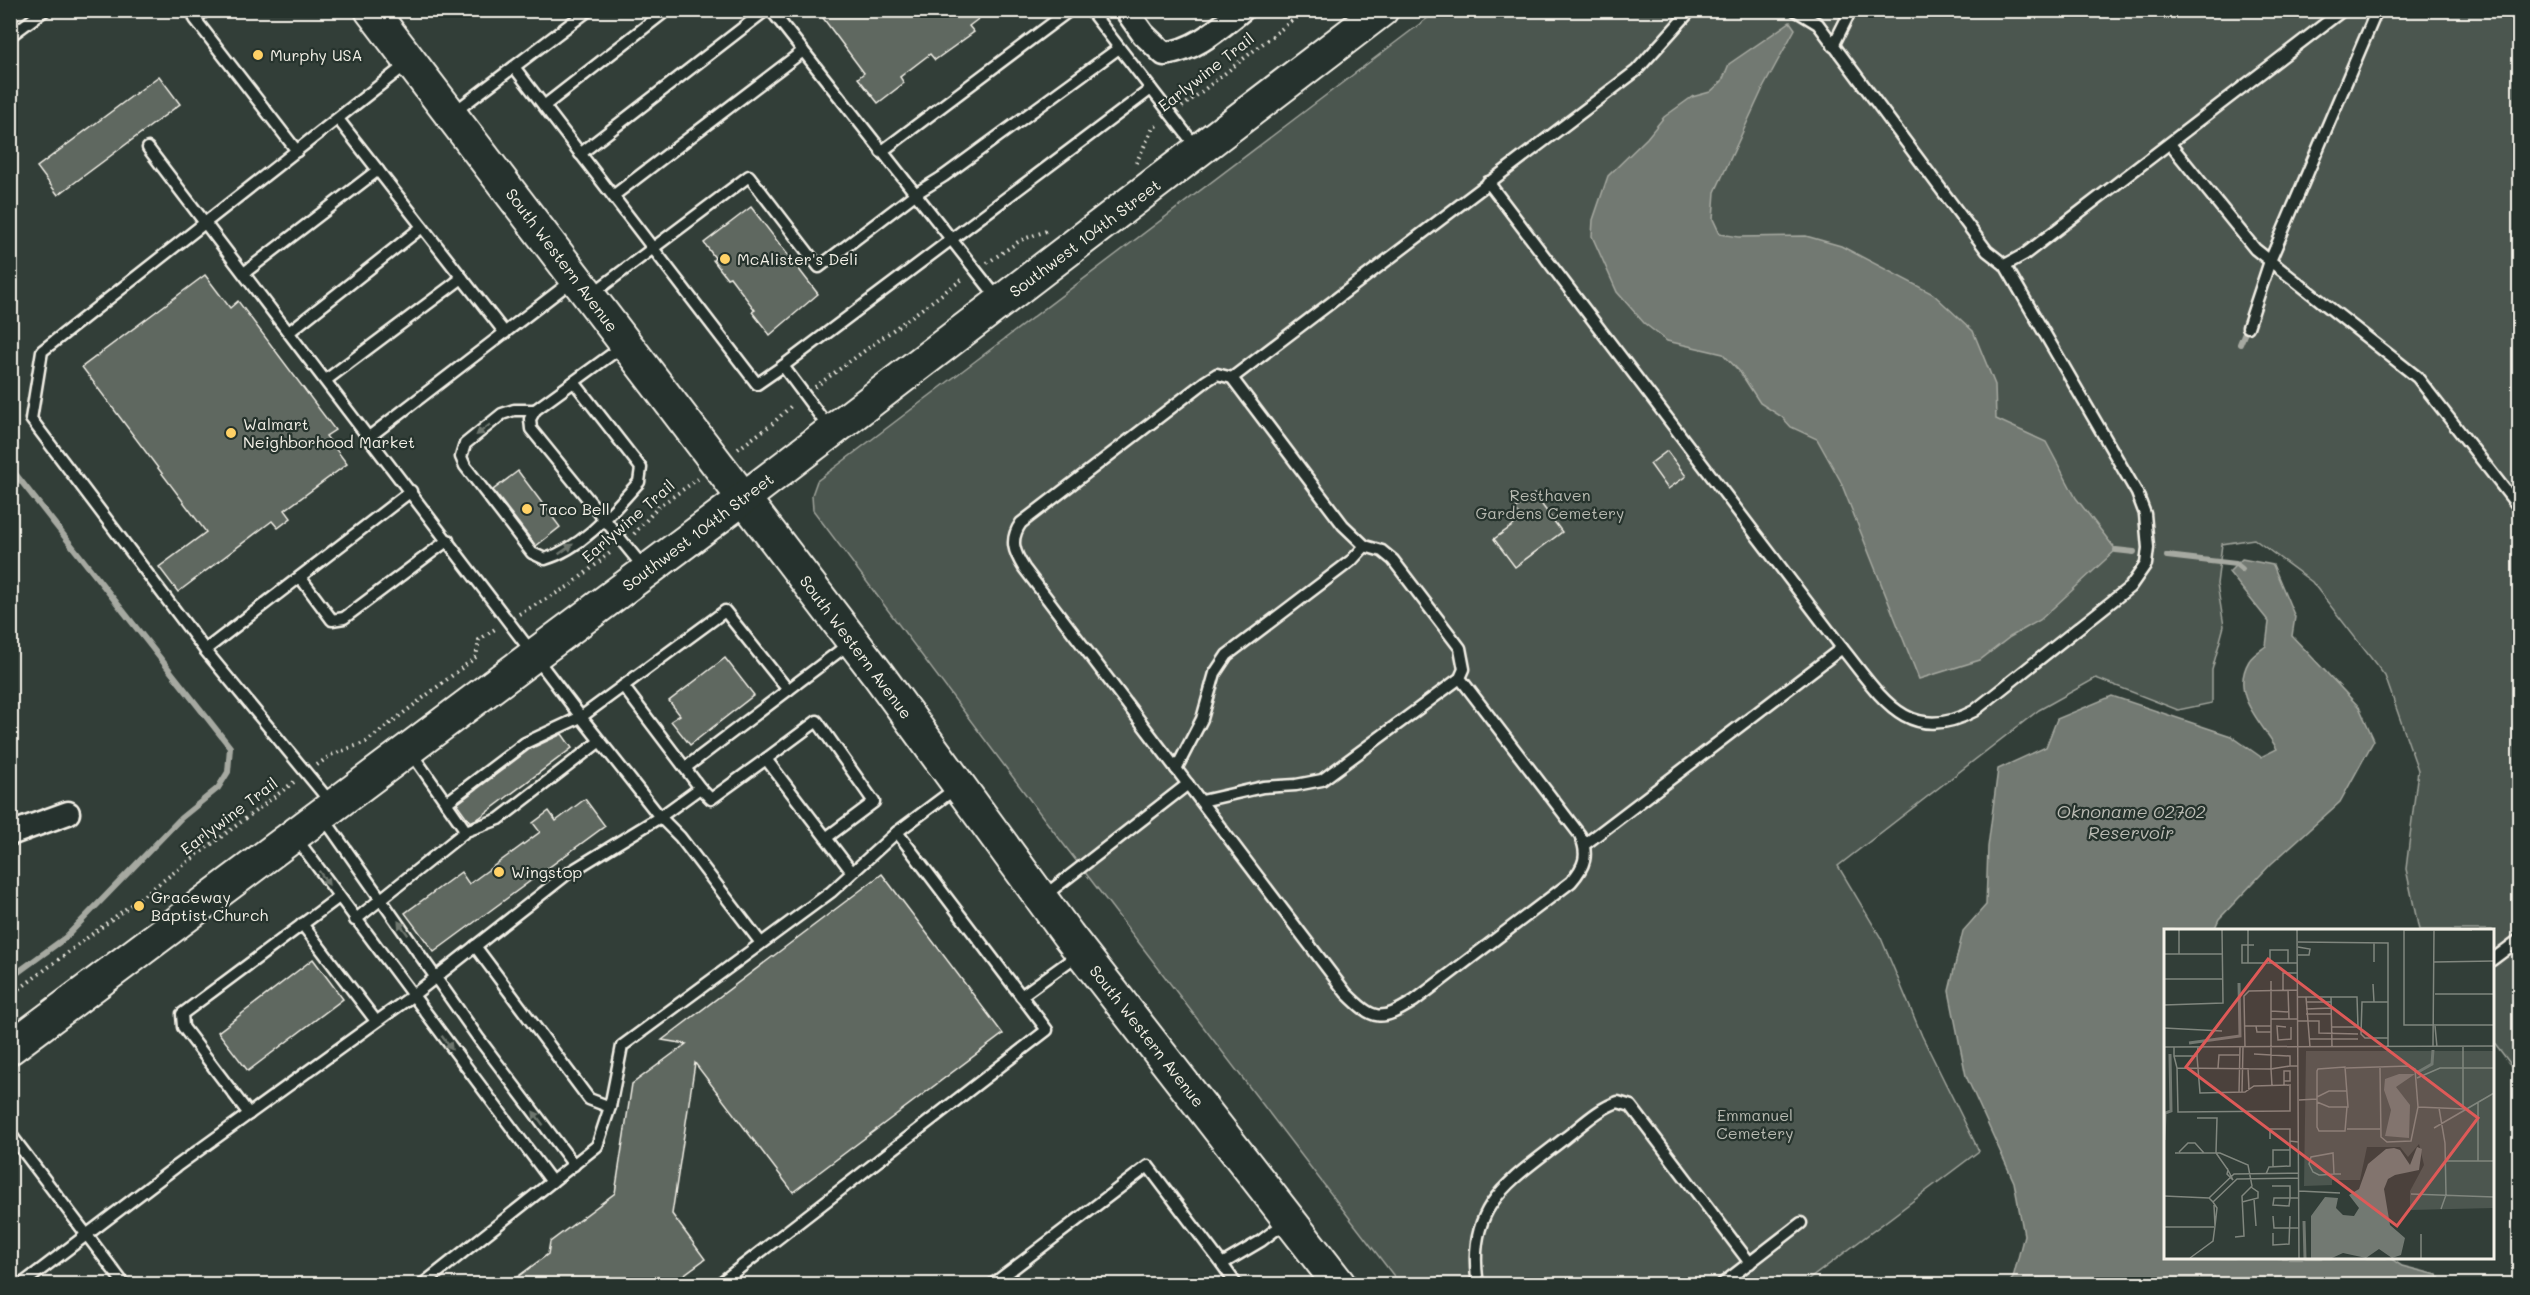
<svg xmlns="http://www.w3.org/2000/svg" width="2530" height="1295" viewBox="0 0 2530 1295" font-family="Mali,sans-serif">
<style>
.green{fill:#4c564f;stroke:#a0a49c;stroke-width:1.5}
.water{fill:#727972;stroke:#a6a9a1;stroke-width:1.5}
.lines{fill:none;stroke-linecap:round;stroke-linejoin:round}
.stream{stroke:#a6a9a1;stroke-width:6}
.building{fill:#5f6861;stroke:#f4f1e8;stroke-width:1.5}
.lane-casing{stroke:#f4f1e8;stroke-width:15}
.street-casing{stroke:#f4f1e8;stroke-width:27}
.secondary-casing{stroke:#f4f1e8;stroke-width:36}
.path{stroke:#f4f1e8;stroke-width:4;stroke-dasharray:1.5 4.5;stroke-linecap:butt}
.lane{stroke:#26332d;stroke-width:10}
.street{stroke:#26332d;stroke-width:22}
.secondary{stroke:#26332d;stroke-width:32}
.oneway{fill:#6e766e}
.poi-dot{fill:#ffd166;stroke:#26332d;stroke-width:2}
.labels{text-anchor:middle;stroke-width:4.5;stroke-linejoin:round;paint-order:stroke}
.poi-label{font-size:16px;fill:#f4f1e8;stroke:#26332d;text-anchor:start}
.street-label{font-size:16px;fill:#f4f1e8;stroke:#26332d}
.park-label{font-size:16px;fill:#b9bbb2;stroke:#26332d}
.water-label{font-size:18px;font-style:italic;fill:#babbb3;stroke:#26332d}
.inset-river{fill:none;stroke:#727972;stroke-width:3}
.inset-road{fill:none;stroke:#80867e;stroke-width:1.5}
.view{fill:#de5a58;fill-opacity:0.15;stroke:#de5a58;stroke-width:3}
.inset-edge{fill:none;stroke:#f4f1e8;stroke-width:3}
</style>
<rect width="100%" height="100%" fill="#323e38"/>
<filter id="ink" filterUnits="userSpaceOnUse"><feTurbulence type="fractalNoise" baseFrequency=".0167" numOctaves="2"/><feDisplacementMap in="SourceGraphic" scale="12" xChannelSelector="R" yChannelSelector="G"/><feConvolveMatrix kernelMatrix="1 2 1 2 8 2 1 2 1" color-interpolation-filters="sRGB"/></filter>
<g filter="url(#ink)">
<polygon class="green" points="1437,11 2519,11 2519,1075 2493,1041 2492,930 2419,930 2406,869 2418,770 2385,676 2312,582 2254,539 2222,544 2217,584 2224,626 2212,670 2212,703 2178,710 2096,678 2039,710 1838,866 1881,938 1922,1036 1979,1151 1803,1284 1400,1284 1045,820 813,510 812,495 817,481"/>
<g class="water">
<polygon points="1790,22 1795,29 1763,88 1715,192 1713,219 1720,234 1739,237 1806,236 1841,246 1933,294 1973,331 1995,385 1996,419 2046,442 2076,498 2116,550 2040,620 2010,637 1980,660 1919,679 1840,480 1817,439 1791,427 1782,417 1760,403 1740,372 1723,354 1667,341 1644,323 1617,292 1592,236 1593,220 1608,176 1647,138 1664,117 1692,97 1710,92 1722,81 1729,64"/>
<path d="M2242 559 2273 565 2295 617 2292 636 2359 707 2374 740 2340 802 2271 864 2219 919 2214 930H2166V1258H2390L2402 1266 2437 1275 2444 1284H2008L2013 1278 2024 1235 2014 1182 1966 1076 1949 991 1963 931 1986 905 1988 847 1998 769 2046 747 2057 719 2112 696 2231 736 2261 757 2277 749C2262 722 2229 695 2249 661 2252 655 2261 650 2266 646L2269 622 2229 572Z"/>
</g>
<g class="lines">
<g class="stream">
<polyline points="2240,344 2248,325"/>
<polyline points="10,467 230,747 228,772 218,788 181,818 65,938 10,978"/>
<polyline points="2116,550 2134,552"/>
<polyline points="2167,556 2236,564 2242,569"/>
</g>
</g>
<g class="building">
<polygon points="817,10 990,10 969,26 974,32 935,60 930,54 900,77 904,83 878,103 858,78 864,73"/>
<polygon points="159,76 180,104 58,195 37,167"/>
<polygon points="751,207 818,294 770,335 752,312 755,310 730,277 727,278 713,260 715,258 704,243"/>
<polygon points="205,275 230,308 238,301 335,430 326,436 347,464 285,510 291,518 278,528 272,521 178,592 159,567 206,532 82,367"/>
<polygon points="1667,451 1686,476 1668,489 1650,464"/>
<polygon points="518,471 560,527 536,546 493,490"/>
<polygon points="1534,494 1562,532 1515,567 1494,539 1522,519 1515,509"/>
<polygon points="725,658 754,695 690,745 671,721 680,715 669,701"/>
<polygon points="562,734 572,748 479,818 470,822 457,804 530,749"/>
<polygon points="585,799 605,826 434,952 405,913 461,872 469,884 540,832 533,823 549,811 556,821"/>
<polygon points="882,874 1003,1034 793,1192 695,1063 672,1214 705,1259 671,1284 508,1284 548,1254 550,1242 615,1193 632,1084 686,1044 662,1040"/>
<polygon points="313,959 343,999 248,1071 218,1032"/>
</g>
<g class="lines">
<defs>
<g id="lane">
<polyline points="206,10 195,19 297,151"/>
<polyline points="771,10 999,300"/>
<polyline points="1090,10 1197,148"/>
<polyline points="10,36 45,10"/>
<polyline points="1833,46 1851,10"/>
<polyline points="514,67 757,384 783,366 829,428"/>
<polyline points="544,106 667,10"/>
<polyline points="453,113 589,10"/>
<polyline points="338,119 505,333"/>
<polyline points="2170,144 2255,249 2417,377 2520,509"/>
<polyline points="881,152 1070,10"/>
<polyline points="580,154 766,10"/>
<path d="M1488 182 1842 648C1880 695 1907 747 1974 711L2130 587 2146 564 2148 548 2145 514 2137 493 2005 265 1987 251 1818 24 1795 10"/>
<polyline points="613,196 803,51"/>
<polyline points="2005,265 2025,254 2343,10"/>
<polyline points="244,273 378,170"/>
<polyline points="592,294 749,176 819,267 915,194 944,176 1119,48"/>
<polyline points="2248,327 2270,261 2377,10"/>
<polyline points="289,332 422,227"/>
<polyline points="623,346 535,410 530,419 531,429 644,568"/>
<polyline points="783,366 1151,89"/>
<polyline points="1232,378 1636,71 1691,10"/>
<polyline points="326,380 462,278"/>
<path d="M535 410H514L502 414 465 444 461 457 465 466 532 553 545 559C583 548 613 511 639 482L641 468 574 382"/>
<polyline points="369,437 573,280"/>
<polyline points="300,577 332,620 344,618 448,540"/>
<polyline points="205,650 411,491"/>
<polyline points="623,686 685,768"/>
<polyline points="1176,769 1202,719 1215,673 1227,655 1352,560 1365,546"/>
<polyline points="700,788 711,799 766,759"/>
<path d="M1202 801 1263 787 1296 785 1322 780 1460 678 1464 669 1460 648 1393 560 1382 551 1365 546 1343 525 1232 378 1217 374 1206 381 1021 523C1009 540 1014 552 1024 568L1346 993C1374 1021 1380 1022 1414 1001L1571 882C1585 866 1589 855 1580 835L1460 678"/>
<polyline points="331,803 205,650 31,419 42,351 408,63"/>
<polyline points="446,803 525,743 581,717 725,611 788,690 850,643"/>
<polyline points="323,817 479,1039 574,1165"/>
<polyline points="466,831 499,819 600,741"/>
<polyline points="296,838 552,1182"/>
<polyline points="826,838 874,802 817,721 766,759 852,872"/>
<polyline points="1584,845 1842,648"/>
<polyline points="1044,896 1188,784"/>
<polyline points="355,920 466,831 410,751"/>
<polyline points="302,924 376,1021"/>
<polyline points="761,943 680,837 660,817 700,788 685,768 788,690"/>
<polyline points="475,946 589,1099 610,1107"/>
<polyline points="2492,960 2520,939"/>
<polyline points="1021,996 1079,954"/>
<polyline points="249,1114 183,1027 182,1014 339,897"/>
<polyline points="10,1133 17,1143 10,1148"/>
<polyline points="17,1143 124,1284"/>
<polyline points="22,1284 177,1166 412,996 567,874 660,817 581,717 148,148"/>
<polyline points="423,1284 597,1146 610,1107 622,1046 831,892 897,832 956,788"/>
<polyline points="719,1284 1047,1030 897,832"/>
<polyline points="993,1284 1148,1166 1222,1264"/>
<polyline points="1236,1284 1222,1264 1261,1241 1287,1221"/>
<path d="M1478 1284C1465 1205 1510 1181 1565 1138 1581 1126 1599 1108 1618 1102L1631 1106 1750 1263"/>
<polyline points="1722,1284 1801,1223"/>
</g>
<g id="street">
<path d="M1126 10 1143 34 1164 54C1196 50 1218 29 1242 10"/>
<polyline points="10,834 68,813"/>
</g>
<g id="secondary">
<polyline points="371,10 877,673 1068,935 1339,1284"/>
<polyline points="10,1048 744,498 1382,10"/>
</g>
</defs>
<use href="#lane" class="lane-casing"/>
<use href="#street" class="street-casing"/>
<use href="#secondary" class="secondary-casing"/>
<g class="path">
<polyline points="1182,107 1294,19 1311,10"/>
<polyline points="1136,163 1153,128 1159,124"/>
<polyline points="987,263 1021,240 1049,230"/>
<polyline points="815,387 964,278"/>
<polyline points="738,449 772,424 792,405"/>
<polyline points="634,534 658,507 698,479"/>
<polyline points="519,614 571,585 611,552"/>
<polyline points="317,765 331,755 366,742 476,657 479,640 495,629"/>
<polyline points="10,996 294,782"/>
</g>
<use href="#lane" class="lane"/>
<use href="#street" class="street"/>
<use href="#secondary" class="secondary"/>
</g>
<defs><path id="oneway-solid" d="M-6-.8H1V-3.2L6.5 0L1 3.2V.8H-6Z" transform="scale(1.5)"/></defs>
<g class="oneway">
<use href="#oneway-solid" transform="translate(483 430) rotate(142)"/>
<use href="#oneway-solid" transform="translate(566 549) rotate(-35)"/>
<use href="#oneway-solid" transform="translate(324 878) rotate(54)"/>
<use href="#oneway-solid" transform="translate(403 928) rotate(-126)"/>
<use href="#oneway-solid" transform="translate(447 1043) rotate(53)"/>
<use href="#oneway-solid" transform="translate(538 1118) rotate(-127)"/>
</g>
</g>
<g class="poi-dot">
<circle cx="258" cy="55" r="6"/>
<circle cx="725" cy="259" r="6"/>
<circle cx="231" cy="433" r="6"/>
<circle cx="527" cy="509" r="6"/>
<circle cx="499" cy="872" r="6"/>
<circle cx="139" cy="906" r="6"/>
</g>
<g class="labels">
<g class="poi-label">
<text x="270" y="61">Murphy USA</text>
<text x="737" y="265">McAlister's Deli</text>
<text x="243" y="430">Walmart<tspan x="243" dy="18">Neighborhood Market</tspan></text>
<text x="539" y="515">Taco Bell</text>
<text x="511" y="878">Wingstop</text>
<text x="151" y="903">Graceway<tspan x="151" dy="18">Baptist Church</tspan></text>
</g>
<g class="street-label">
<text transform="translate(1206 72) rotate(-38)" y="6">Earlywine Trail</text>
<text transform="translate(1085 238) rotate(-37)" y="6">Southwest 104th Street</text>
<text transform="translate(562 260) rotate(53)" y="6">South Western Avenue</text>
<text transform="translate(628 521) rotate(-41)" y="6">Earlywine Trail</text>
<text transform="translate(698 532) rotate(-37)" y="6">Southwest 104th Street</text>
<text transform="translate(856 647) rotate(53)" y="6">South Western Avenue</text>
<text transform="translate(229 816) rotate(-37)" y="6">Earlywine Trail</text>
<text transform="translate(1147 1036) rotate(52)" y="6">South Western Avenue</text>
</g>
<g class="park-label">
<text x="1550" y="501">Resthaven<tspan x="1550" dy="18">Gardens Cemetery</tspan></text>
<text x="1755" y="1121">Emmanuel<tspan x="1755" dy="18">Cemetery</tspan></text>
</g>
<g class="water-label">
<text x="2131" y="818">Oknoname 02702<tspan x="2131" dy="21">Reservoir</tspan></text>
</g>
</g>
<g transform="translate(2164 929)">
<rect width="330" height="330" fill="#323e38"/>
<path d="M142 122H330V279L246 281V262L260 236 255 215 244 228 236 218H203L196 251H168V256L140 257Z" fill="#4c564f"/>
<path d="M251 145 232 158 246 176 245 209 221 207 227 181 220 161 221 150 235 145ZM253 218 258 220 255 241 231 246 224 250 220 260 226 296 241 309 237 326 228 329 215 320 202 329 179 324 168 329H147V287L161 268 174 269 172 279 179 286 190 287 195 279 185 266 195 260 204 235 222 220 230 219 236 221 246 236Z" fill="#727972"/>
<path class="inset-river" d="M25 114 76 107 75 54M254 143 268 135 269 121M0 211 1 184 7 182 6 125M140 292 141 329"/>
<path class="inset-road" d="M15 1V25M84 1V16H78V34H133M133 1 135 329M308 1H240V96H330M134 13 224 14V117M210 14V33M134 18 146 20 145 26H134M0 25H59M270 33 330 32M84 34V16H90M106 34V21H124V34M0 50H59M209 55 210 73M124 61 125 90M119 62V44H134M271 65H330M134 68H167L168 118M142 68 146 118M167 68H193L194 98M142 73H167M224 73H198L197 105 201 109H224M0 76 59 74 58 1M142 80 167 79M107 82 125 83M142 85H167M107 90H133M134 92H155V104L194 105M80 97H107M92 97 93 103H107M271 97 273 118M122 98 113 97 114 111 127 110V98M168 98H194M0 99 58 102M146 110H194M269 117 270 1M299 117V178M0 118 330 117M10 118V127H33L34 118M81 118 80 67 85 62 134 61M90 125 126 127V137H134M10 127 13 139 107 140V52M33 127 36 164 81 163 90 157 127 156M13 139 14 183 126 182V156M54 139 55 126H75M84 139 85 161M182 139 245 137 251 140 254 178 247 212 223 213 217 208 216 139M253 149 276 139H330M120 152H126V142H120V157M108 157 107 140 126 137M78 163 79 118M75 164 76 118M153 168 165 162H183M135 171 153 170M153 173 165 178H184L181 138 154 140 153 142V198L155 202H181L183 178M314 173V232M254 178 301 180M0 179V156M275 179 281 214 282 266 277 280M33 189H53L52 224 64 241M270 199 330 164M183 200H216M106 210V200H126V212M15 223 24 214H31L40 224M11 224H56L84 236 88 257 78 267 80 307 71 308M282 232H330M109 238V221H126V212L134 213M64 241 69 251 63 245ZM102 245 105 238 126 237V221M170 245 169 224 147 228 145 235 149 243 155 246H157L170 245H177M108 257H126V269M135 262 176 264M247 265 330 268M0 267 45 269 49 273 53 279 51 297 50 276M45 269 70 245 134 244M126 269 125 277 109 276 110 269H134M90 270 92 297M49 273 73 250 134 249M78 273 94 269V263L87 258M109 287 110 299H135M0 298H50M109 304V316L125 315 126 287M257 305V329M26 329 49 312 51 297"/>
<path class="view" d="M104 30 314 189 233 297 22 138Z"/>
<rect width="330" height="330" class="inset-edge"/>
</g>
<rect width="2530" height="1295" fill="none" stroke="#26332d" stroke-width="36"/>
<rect x="18" y="18" width="2494" height="1259" fill="none" stroke="#f4f1e8" stroke-width="2" filter="url(#ink)"/>
</svg>
